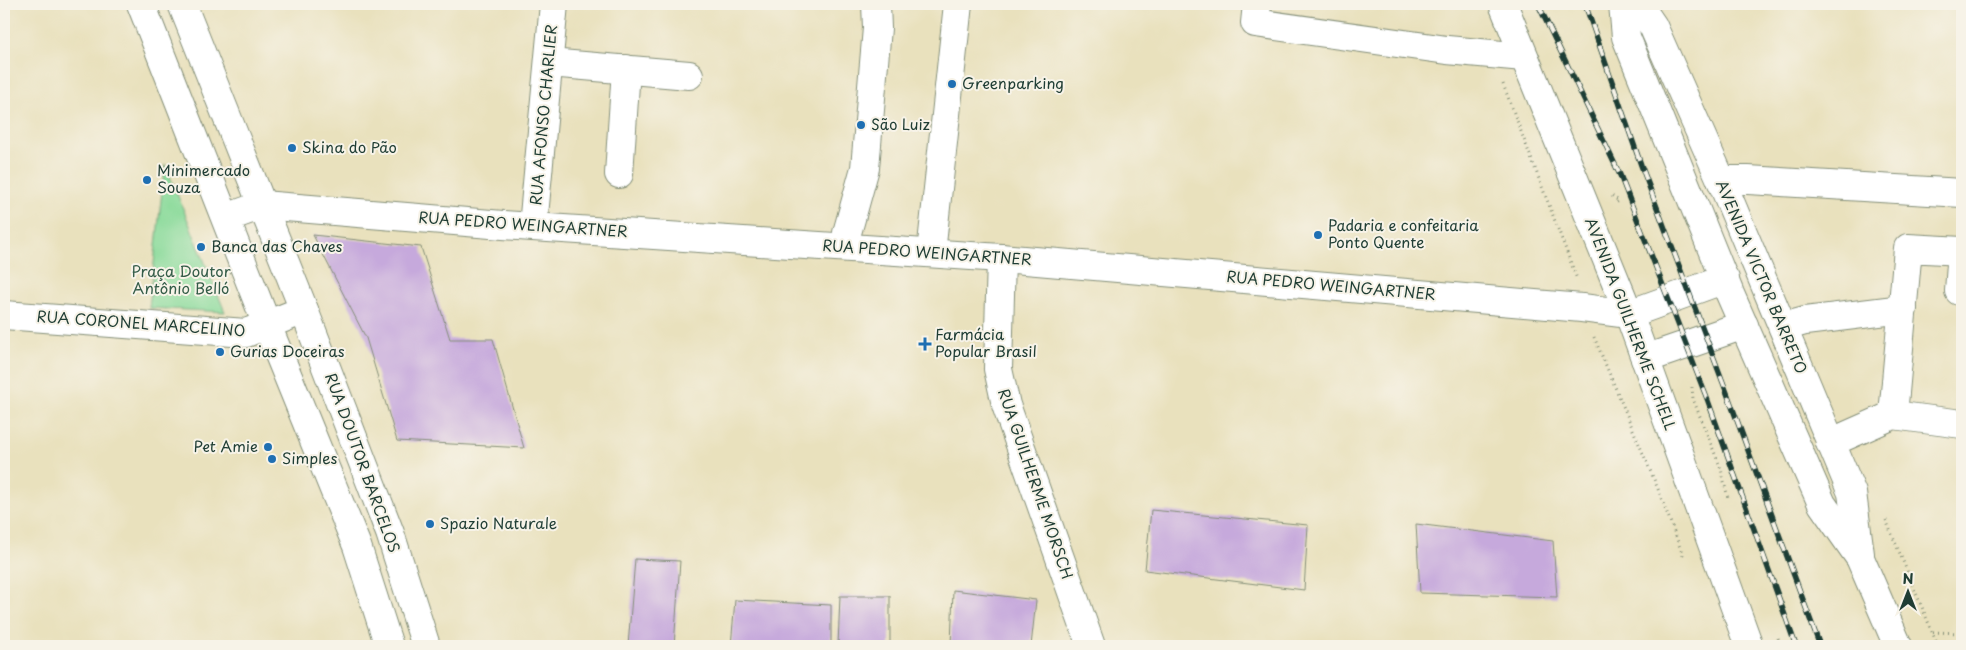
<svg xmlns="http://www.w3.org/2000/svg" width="1966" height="650" viewBox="0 0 1966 650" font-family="'Playpen Sans',sans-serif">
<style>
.green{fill:#89da9a;stroke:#548c67}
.building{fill:#c6a9dc}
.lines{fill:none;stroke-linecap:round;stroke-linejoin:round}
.minor-casing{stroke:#848f78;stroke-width:30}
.major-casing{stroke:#848f78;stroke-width:30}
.path{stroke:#848f78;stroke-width:3;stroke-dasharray:1 4;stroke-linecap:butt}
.minor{stroke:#fff;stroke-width:28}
.major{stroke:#fff;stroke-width:28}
.rail-casing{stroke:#1f3d34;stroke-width:5.5}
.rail{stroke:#f7f3e8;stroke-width:4;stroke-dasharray:11;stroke-linecap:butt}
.poi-dot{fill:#1f6fb2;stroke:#f7f3e8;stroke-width:2}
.labels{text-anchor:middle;stroke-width:4;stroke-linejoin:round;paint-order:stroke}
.poi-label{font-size:15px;fill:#1f3d34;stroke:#f7f3e8;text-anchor:start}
.street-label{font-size:15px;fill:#1f3d34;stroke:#f7f3e8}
.park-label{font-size:15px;fill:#345c48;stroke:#f7f3e8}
</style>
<rect width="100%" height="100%" fill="#f7f3e8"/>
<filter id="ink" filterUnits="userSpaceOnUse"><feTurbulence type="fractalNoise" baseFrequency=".02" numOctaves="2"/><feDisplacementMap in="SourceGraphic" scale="10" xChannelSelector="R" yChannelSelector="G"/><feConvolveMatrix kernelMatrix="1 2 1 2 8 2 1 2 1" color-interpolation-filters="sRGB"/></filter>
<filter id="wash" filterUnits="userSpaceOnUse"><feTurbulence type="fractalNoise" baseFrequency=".0096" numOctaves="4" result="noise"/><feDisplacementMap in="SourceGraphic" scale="20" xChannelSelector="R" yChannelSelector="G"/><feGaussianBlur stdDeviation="1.12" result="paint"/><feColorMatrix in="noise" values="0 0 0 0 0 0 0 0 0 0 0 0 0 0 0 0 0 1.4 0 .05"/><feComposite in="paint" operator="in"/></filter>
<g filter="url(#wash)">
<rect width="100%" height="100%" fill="#e9e1bd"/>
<polygon class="green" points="165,164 225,312 149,308"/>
<g id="blocks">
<g class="building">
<polygon points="313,235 421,247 450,339 493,339 524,448 397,441 366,338"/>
<polygon points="1151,510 1308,525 1304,590 1145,570"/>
<polygon points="1416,524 1553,541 1557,597 1420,593"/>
<polygon points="635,559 680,561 674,646 628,646"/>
<polygon points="953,590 1036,600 1031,646 951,646"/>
<polygon points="840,596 890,596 890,646 838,646"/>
<polygon points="735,600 831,605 831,646 731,646"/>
</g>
</g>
</g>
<g filter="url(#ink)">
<use href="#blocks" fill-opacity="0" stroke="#848f78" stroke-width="1"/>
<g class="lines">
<defs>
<g id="minor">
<polyline points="1257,4 1255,23 1447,50 1524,57"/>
<polyline points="549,63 689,75"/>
<polyline points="619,174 626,69"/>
<polyline points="1721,180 1748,180 1962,193"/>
<polyline points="226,218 262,205 503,225 1001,258 1582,308 1629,314"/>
<polyline points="533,226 554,4"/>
<polyline points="846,247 847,233 865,168 877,28 876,4"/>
<polyline points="931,253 958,4"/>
<polyline points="1001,258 998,369 1006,405 1091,646"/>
<polyline points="1962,291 1959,291 1962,251 1908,248 1893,415 1962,424"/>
<polyline points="4,315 246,333 304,310"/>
<polyline points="1783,327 1805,321 1903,309"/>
<polyline points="1830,443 1893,415"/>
</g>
<g id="major">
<polyline points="141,4 267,325 357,546 389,646"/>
<polyline points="182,4 304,310 390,533 426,646"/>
<polyline points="1503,4 1629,314 1749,646"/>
<polyline points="1623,4 1626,37 1730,294 1822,504 1860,558 1898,646"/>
<polyline points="1638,4 1653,26 1721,180 1852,493 1860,554"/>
<polyline points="1629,314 1725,279"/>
<polyline points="1645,359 1744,325"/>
</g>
</defs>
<use href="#minor" class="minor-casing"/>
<use href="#major" class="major-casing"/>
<g class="path">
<polyline points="1503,84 1577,279"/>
<polyline points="1612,196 1619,201 1614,204"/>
<polyline points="1594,337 1658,489 1684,558"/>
<polyline points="1692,387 1693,399 1721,469 1728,498"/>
<polyline points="1886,520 1938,646"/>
<polyline points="1933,632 1962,633"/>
<polyline points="1778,638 1781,646"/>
</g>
<use href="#minor" class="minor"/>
<use href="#major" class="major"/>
<defs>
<g id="rail">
<polyline points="1538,4 1620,175 1708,401 1796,646"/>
<polyline points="1585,4 1641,165 1727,393 1820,646"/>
</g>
</defs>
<use href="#rail" class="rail-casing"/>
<use href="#rail" class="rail"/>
</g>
</g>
<g class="poi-dot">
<circle cx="952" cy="84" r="5"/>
<circle cx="861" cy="125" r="5"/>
<circle cx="292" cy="148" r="5"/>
<circle cx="147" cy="180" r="5"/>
<circle cx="1318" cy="235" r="5"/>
<circle cx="201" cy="247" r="5"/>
<path d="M922.5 336.5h5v5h5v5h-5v5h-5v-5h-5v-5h5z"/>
<circle cx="220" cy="352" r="5"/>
<circle cx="268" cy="447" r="5"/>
<circle cx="272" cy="459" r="5"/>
<circle cx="430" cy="524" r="5"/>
</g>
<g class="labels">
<g class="poi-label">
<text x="962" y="89">Greenparking</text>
<text x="871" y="130">São Luiz</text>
<text x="302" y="153">Skina do Pão</text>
<text x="157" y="176">Minimercado<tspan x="157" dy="17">Souza</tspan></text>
<text x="1328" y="231">Padaria e confeitaria<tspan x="1328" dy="17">Ponto Quente</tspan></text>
<text x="211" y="252">Banca das Chaves</text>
<text x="935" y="340">Farmácia<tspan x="935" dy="17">Popular Brasil</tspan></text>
<text x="230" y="357">Gurias Doceiras</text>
<text x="258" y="452" text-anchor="end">Pet Amie</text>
<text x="282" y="464">Simples</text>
<text x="440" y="529">Spazio Naturale</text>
</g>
<g class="street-label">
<text transform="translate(544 115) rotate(-85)" y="5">RUA AFONSO CHARLIER</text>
<text transform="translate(523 225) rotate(4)" y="5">RUA PEDRO WEINGARTNER</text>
<text transform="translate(927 253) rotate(4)" y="5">RUA PEDRO WEINGARTNER</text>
<text transform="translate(1761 277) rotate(67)" y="5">AVENIDA VICTOR BARRETO</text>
<text transform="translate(1331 286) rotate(5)" y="5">RUA PEDRO WEINGARTNER</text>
<text transform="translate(141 324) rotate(4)" y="5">RUA CORONEL MARCELINO</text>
<text transform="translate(1630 324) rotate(69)" y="5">AVENIDA GUILHERME SCHELL</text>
<text transform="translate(362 463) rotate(70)" y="5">RUA DOUTOR BARCELOS</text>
<text transform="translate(1035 484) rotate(71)" y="5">RUA GUILHERME MORSCH</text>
</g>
<g class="park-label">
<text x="181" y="277">Praça Doutor<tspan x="181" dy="17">Antônio Belló</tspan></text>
</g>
</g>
<rect width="1966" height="650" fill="none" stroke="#f7f3e8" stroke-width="20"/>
<g transform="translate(1908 592)" stroke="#f7f3e8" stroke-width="4" paint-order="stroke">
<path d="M0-4L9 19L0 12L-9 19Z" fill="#1f3d34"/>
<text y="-8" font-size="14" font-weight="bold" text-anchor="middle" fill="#1f3d34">N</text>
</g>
</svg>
